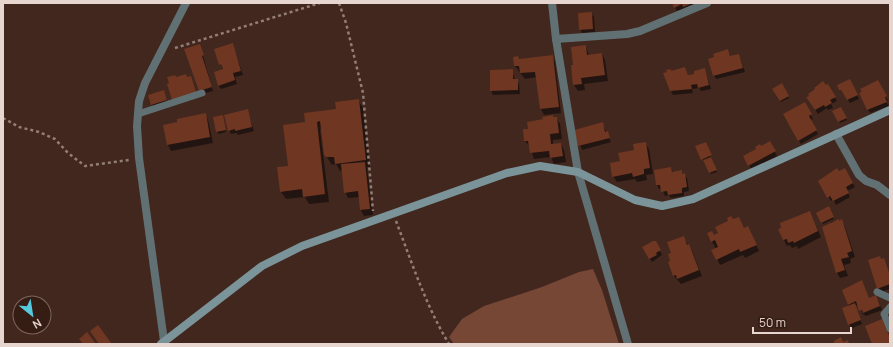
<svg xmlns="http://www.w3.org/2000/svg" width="893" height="347" viewBox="0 0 893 347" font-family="Manrope,sans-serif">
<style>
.green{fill:#774736}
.shadow{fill:#0007}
.building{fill:#6f3621}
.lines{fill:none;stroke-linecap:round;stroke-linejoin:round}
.path{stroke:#937e76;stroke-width:2.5;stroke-dasharray:3 3;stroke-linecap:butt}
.lane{stroke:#607073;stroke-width:7}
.street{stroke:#607073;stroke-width:8}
.secondary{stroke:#7b9499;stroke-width:8}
</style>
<rect width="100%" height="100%" fill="#41271e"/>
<polygon class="green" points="593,269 602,290 619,344 454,344 449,337 462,319 484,306 542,287 579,272"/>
<g class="shadow">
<polygon points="673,3 698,3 677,11"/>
<polygon points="591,13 594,17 595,32 582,33 580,29"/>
<polygon points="200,45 213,91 202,94"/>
<polygon points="233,45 243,75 235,77 237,84 221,89 218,85 223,70 216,50"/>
<polygon points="586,46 589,56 602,54 605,60 608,81 584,84 585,90 578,91 574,85 572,66 575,66"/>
<polygon points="728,51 731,57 739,55 745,72 716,79 714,75"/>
<polygon points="552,56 555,62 561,113 544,115 541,109 537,77 525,79 515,66 514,58 519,60"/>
<polygon points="685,68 688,76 705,70 711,89 701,91 699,88 692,89 693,93 673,95 671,91 671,72"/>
<polygon points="512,70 515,80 517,80 519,84 520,94 493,95 491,91"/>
<polygon points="852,84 859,99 850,103 838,86"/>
<polygon points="781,85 789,98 781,102 774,89"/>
<polygon points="880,85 888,101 886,101 889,106 870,113 868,110"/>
<polygon points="828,86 837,101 831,104 833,108 828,110 827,108 818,114 807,97 816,90"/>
<polygon points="165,93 167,101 153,106 152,104"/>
<polygon points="358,100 363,108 370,167 367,167 373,215 364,216 361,210 360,197 348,198 345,192 343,170 340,171 336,164 332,165 325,154 322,129 320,129 329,202 309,204 305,197 286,199 281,192 289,166 306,123"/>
<polygon points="804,103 813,119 810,120 818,134 801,144 784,114"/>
<polygon points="841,108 847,120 840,123 834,112"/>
<polygon points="247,110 254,131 238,135 237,133 231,134 229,130"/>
<polygon points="205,114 208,120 213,143 171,151 168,145 164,126"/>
<polygon points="214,118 223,118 226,132 218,134"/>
<polygon points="556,118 560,124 562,139 553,140 553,145 561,144 564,150 566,162 554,164 551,157 534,159 530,147 525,141 529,129"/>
<polygon points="602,123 611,142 582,150 575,130"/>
<polygon points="645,143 649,149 653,174 646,175 647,180 637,182 635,179 617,182 613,176 621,162"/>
<polygon points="705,143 717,172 711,174 696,147"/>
<polygon points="770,143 777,156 751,169 744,156"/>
<polygon points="671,168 673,173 681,172 687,178 689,191 684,192 684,196 671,198 669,195 665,196 662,189 659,189 657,185"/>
<polygon points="844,169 855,187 847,191 850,197 836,205 833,199 831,201 819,181"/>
<polygon points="828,208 834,219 823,224 817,213"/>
<polygon points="810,212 821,237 798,249 797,246 792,248 790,245 787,246 779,230"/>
<polygon points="838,220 839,222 842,221 845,227 855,257 850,259 851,263 844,265 848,276 840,278 837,273 831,222"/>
<polygon points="744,229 751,233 759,251 745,258 743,255 720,265 717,259 716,249 708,234 714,236"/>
<polygon points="683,237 692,251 702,276 681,284 674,276 672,262 672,254"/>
<polygon points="655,242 662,255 652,262 643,247"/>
<polygon points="884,260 890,275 890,289 880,292 878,288"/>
<polygon points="862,281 869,299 878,300 882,310 866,316 863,314 858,305 855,306 862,324 852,328 849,324 848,304"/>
</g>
<g class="building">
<polygon points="672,3 693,3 683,7 682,4 674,8"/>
<polygon points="592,12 593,29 579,30 578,13"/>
<polygon points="233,43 241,71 233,73 235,80 218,86 214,72 223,69 221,64 219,65 214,49"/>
<polygon points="200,44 204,55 202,56 212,87 199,91 184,49"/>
<polygon points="586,45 587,55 602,53 605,75 581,78 582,84 573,85 571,65 573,65 571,47"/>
<polygon points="728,49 730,56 739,54 743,68 713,76 708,59 714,57 713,54"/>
<polygon points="553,55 559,107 540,109 535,72 520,73 519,66 514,66 513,57 518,56 519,59"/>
<polygon points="685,67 688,75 694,74 694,71 705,68 709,85 698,88 697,84 691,85 692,89 670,91 663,73 667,72 666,70 671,69 671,71"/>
<polygon points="513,69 513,79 518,79 518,90 490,91 490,70"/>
<polygon points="186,74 187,77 191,76 196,92 172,100 167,84 169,83 167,77 175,75 176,77"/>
<polygon points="850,79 858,95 847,100 841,90 839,90 837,85"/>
<polygon points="878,80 887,96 885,97 887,102 867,110 859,93 862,92 860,89"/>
<polygon points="823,81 826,85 828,84 836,97 830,100 832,103 825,107 824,105 815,110 806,97 809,96 808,94 815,89 814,88"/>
<polygon points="782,83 789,96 780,101 772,89"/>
<polygon points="164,90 167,100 151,105 148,95"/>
<polygon points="359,99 366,160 335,164 334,157 326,157 324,155 320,121 317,122 325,194 303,197 302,189 280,192 277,167 288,166 283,125 305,122 304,113 336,109 335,102"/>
<polygon points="805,102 812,114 809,116 817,130 798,141 783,114"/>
<polygon points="841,107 847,118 838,122 832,111"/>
<polygon points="248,109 252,127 235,131 235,129 228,131 224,115"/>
<polygon points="206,113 210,137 167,145 163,125 177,122 177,119"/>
<polygon points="223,115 226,130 216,132 213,117"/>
<polygon points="553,115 553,117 557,117 559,133 550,134 551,144 561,143 563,156 550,158 549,151 530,153 528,141 524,141 523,129 528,129 527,122 543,119 542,117"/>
<polygon points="603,122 605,132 608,131 610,138 578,146 574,130"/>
<polygon points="770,141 776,151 748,166 743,156 756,149 755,147 760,144 761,146"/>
<polygon points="646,142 650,168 644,169 644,174 633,177 632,173 612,177 610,163 620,161 618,153 634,150 633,144"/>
<polygon points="706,142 712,155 701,160 695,146"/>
<polygon points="711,157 717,170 709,173 703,160"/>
<polygon points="365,162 370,209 360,210 358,191 344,193 341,164"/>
<polygon points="671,167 672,172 682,170 682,174 685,173 687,187 682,188 682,193 668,195 667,191 661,192 660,185 656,185 654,170"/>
<polygon points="837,168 839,171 845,168 853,183 846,187 849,193 833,201 830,196 827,198 818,181"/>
<polygon points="829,206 834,217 821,223 816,213"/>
<polygon points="810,211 818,231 794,243 793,241 788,243 787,239 783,240 778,229 781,228 780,223"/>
<polygon points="731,216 733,219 739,217 744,228 748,226 757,245 740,252 739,249 716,260 711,250 718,247 715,240 711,242 707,233 712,231 714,235 718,233 715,227 728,221 727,218"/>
<polygon points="839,219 839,221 842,219 852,251 847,253 849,257 841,259 845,270 836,273 822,227"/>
<polygon points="684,236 687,245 689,244 699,270 677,279 676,275 673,276 668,262 670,261 668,254 671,253 667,242"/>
<polygon points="653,241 656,241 661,250 656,253 657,255 649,259 642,247"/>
<polygon points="880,256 881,259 884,258 890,275 890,284 877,289 868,260"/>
<polygon points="862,280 869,298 876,295 880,306 863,313 862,310 859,311 856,301 848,305 842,290"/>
<polygon points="855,303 861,320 848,325 842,308"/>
<polygon points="882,319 890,338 890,344 872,344 865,326"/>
<polygon points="98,325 112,344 99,344 90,331"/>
<polygon points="87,332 96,344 83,344 79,339"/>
<polygon points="841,337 843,342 848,340 849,344 832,344 834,343 834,341"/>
</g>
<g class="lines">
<g class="path">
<polyline points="339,3 346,23 363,93 373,211"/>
<polyline points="175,48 320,3"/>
<polyline points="3,118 19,127 39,132 55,139 68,153 85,166 129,160"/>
<path d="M396 221C412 263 426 306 449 344"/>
</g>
<g class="lane">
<polyline points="138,114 202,93"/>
<polyline points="877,292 890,298"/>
<polyline points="890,307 884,314 890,329"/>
</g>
<g class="street">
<polyline points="552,3 556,39 578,172 628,344"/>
<polyline points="556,39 627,34 640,31 707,3"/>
<polyline points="836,134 859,175 866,181 877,185 890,195"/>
<polyline points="164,341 139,158 137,126 139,101 145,83 186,3"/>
</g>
<polyline class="secondary" points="161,344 262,266 302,246 507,173 540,166 578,172 635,200 662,206 693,199 890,110"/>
</g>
<rect width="893" height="347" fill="none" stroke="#e7d6cf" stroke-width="8"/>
<g transform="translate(32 315) rotate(150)"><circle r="19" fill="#361d14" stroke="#7d675f"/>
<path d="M0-3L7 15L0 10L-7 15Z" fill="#55cadf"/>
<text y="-6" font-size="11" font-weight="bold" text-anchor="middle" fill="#e7d6cf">N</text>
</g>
<path d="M753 327v6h98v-6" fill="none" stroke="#e7d6cf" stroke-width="2"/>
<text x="759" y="327" font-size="12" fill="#e7d6cf" stroke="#361d14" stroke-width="3" paint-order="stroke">50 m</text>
</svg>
